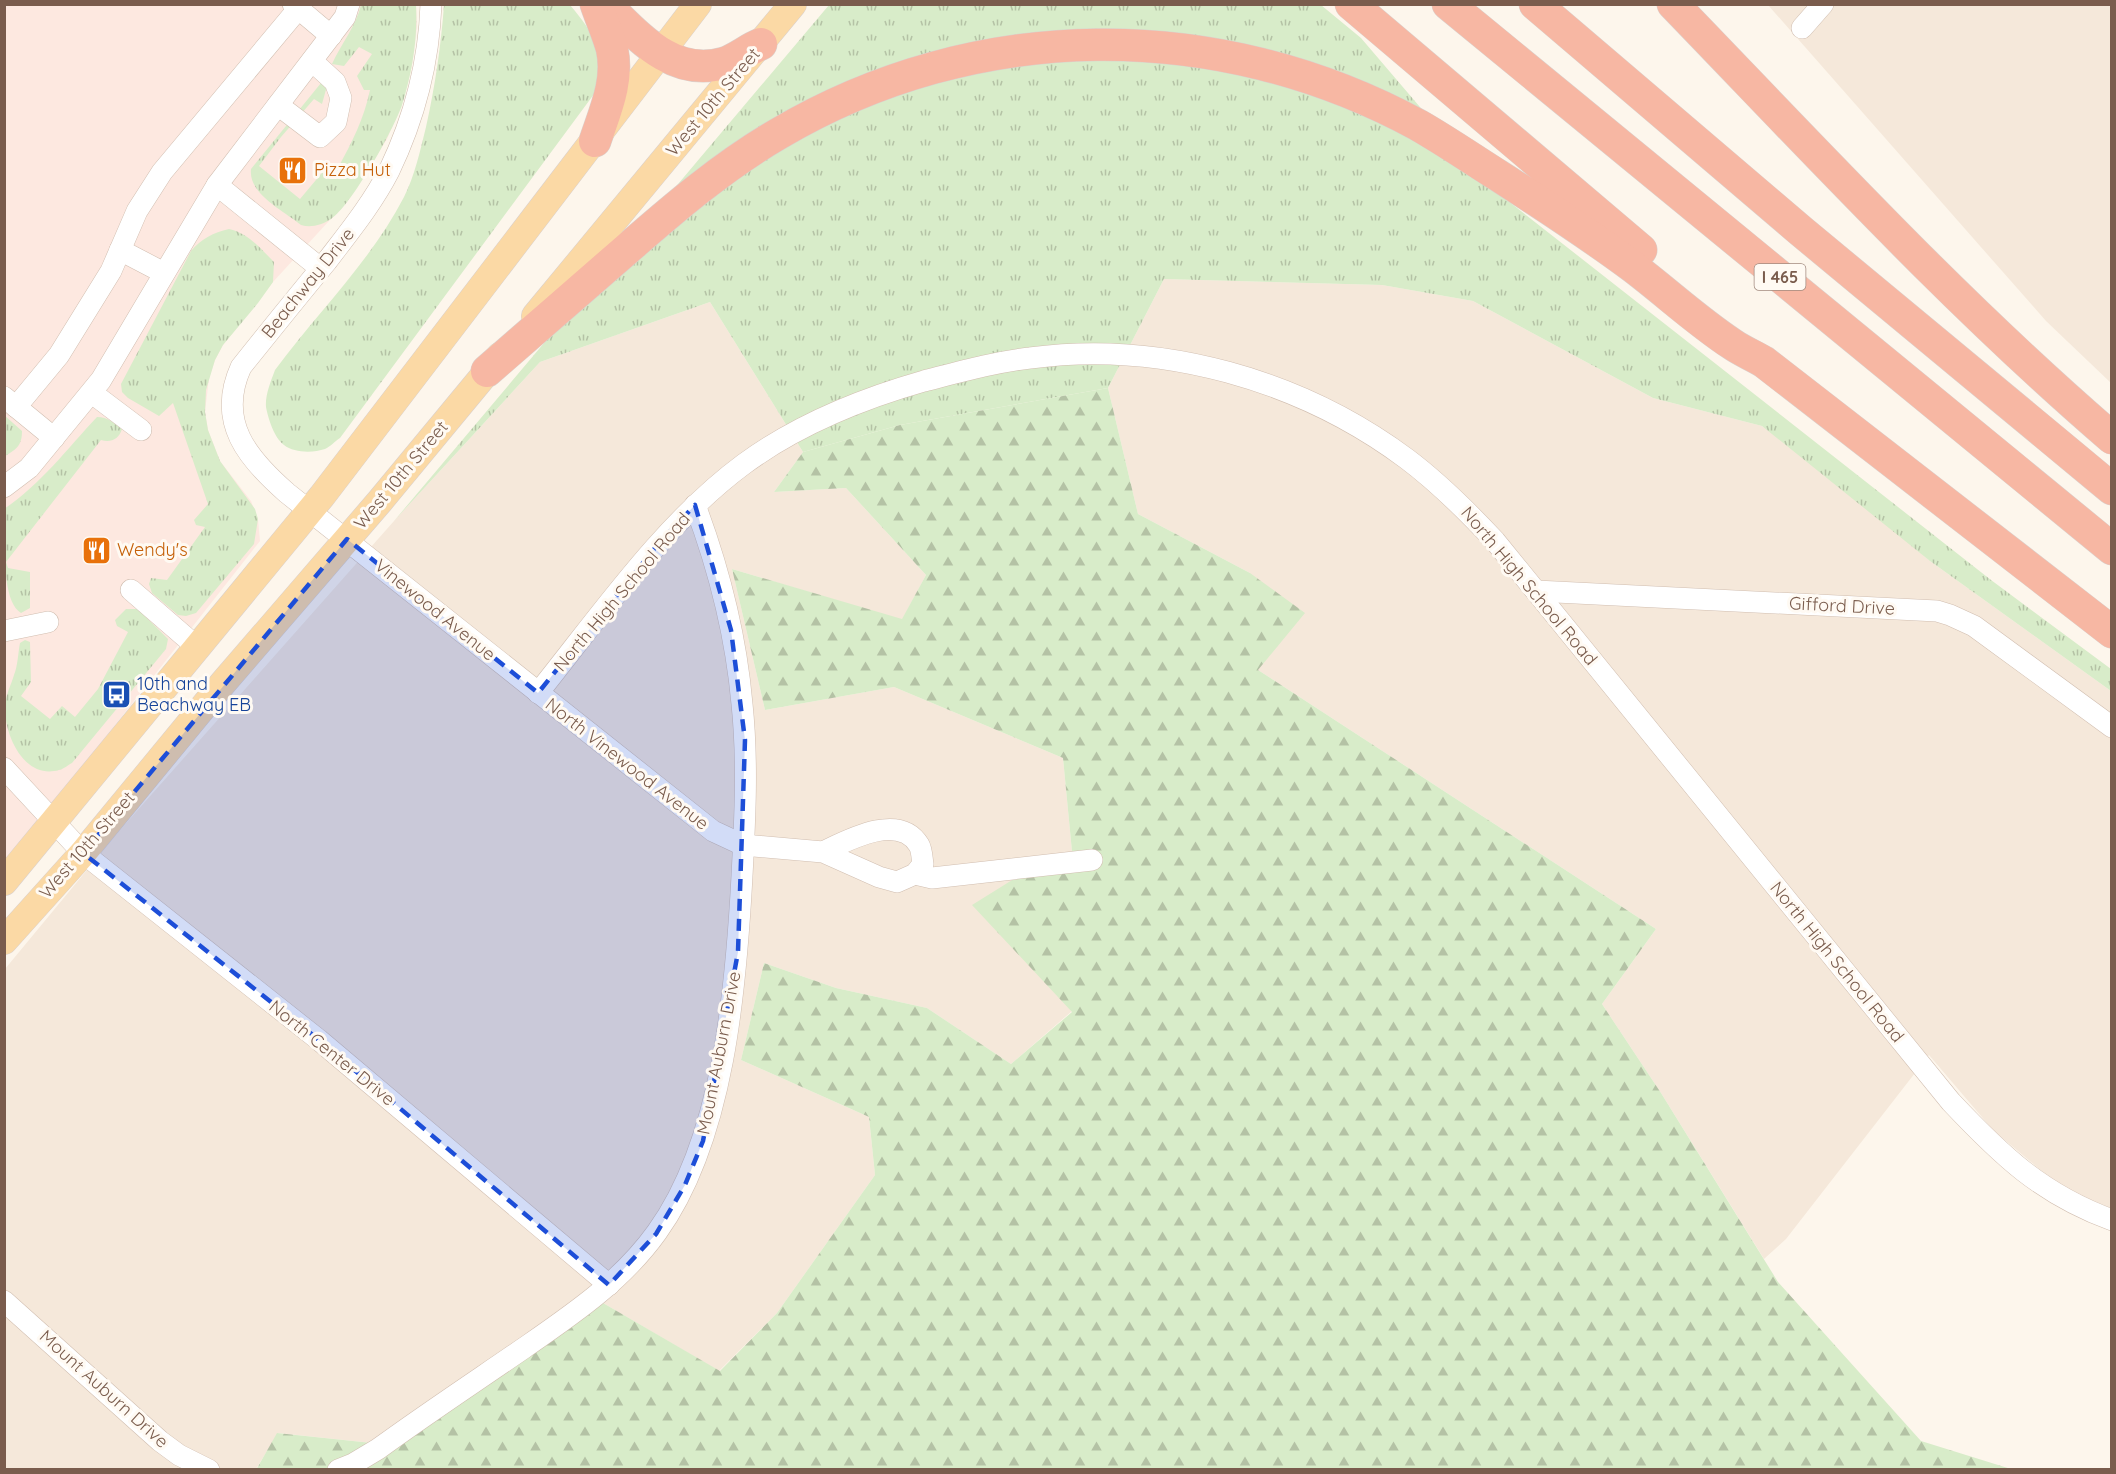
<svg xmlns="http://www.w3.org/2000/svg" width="2116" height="1474" viewBox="0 0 2116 1474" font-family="Quicksand,sans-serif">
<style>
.residential{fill:#f5e8da}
.commercial{fill:#fde8e0}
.grass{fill:url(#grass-tufts)}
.forest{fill:url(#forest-firs)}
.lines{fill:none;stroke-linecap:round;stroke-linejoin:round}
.minor-casing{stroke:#d1beb0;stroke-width:22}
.major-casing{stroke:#dad1cd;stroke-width:28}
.highway-casing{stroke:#dad1cd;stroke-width:33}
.minor{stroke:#fff;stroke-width:21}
.major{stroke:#fbd9a5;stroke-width:27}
.highway{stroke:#f7b7a3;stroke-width:32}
.marked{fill:#1d4ed8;fill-opacity:0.2;stroke:#1d4ed8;stroke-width:4.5;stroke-dasharray:12 8;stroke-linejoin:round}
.labels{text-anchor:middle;stroke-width:6;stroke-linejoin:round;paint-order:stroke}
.shield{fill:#fffaf3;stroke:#a28b7f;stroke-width:1.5}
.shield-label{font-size:16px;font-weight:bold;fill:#7a5c4d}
.street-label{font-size:18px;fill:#7a5c4d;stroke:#fffaf3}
.food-label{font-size:18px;fill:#c56008;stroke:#fffaf3;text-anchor:start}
.transit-label{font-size:18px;fill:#164399;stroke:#fffaf3;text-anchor:start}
</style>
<defs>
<pattern id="grass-tufts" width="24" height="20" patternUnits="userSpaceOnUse" patternTransform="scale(1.5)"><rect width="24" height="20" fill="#d8ecc9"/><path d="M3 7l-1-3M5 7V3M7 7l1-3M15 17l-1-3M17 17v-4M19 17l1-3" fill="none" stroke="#b4c2a5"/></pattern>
<pattern id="forest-firs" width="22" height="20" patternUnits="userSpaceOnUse" patternTransform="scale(1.5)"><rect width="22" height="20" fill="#d8ecc9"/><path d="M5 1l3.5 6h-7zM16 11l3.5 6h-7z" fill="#b4c2a5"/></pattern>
</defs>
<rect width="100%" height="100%" fill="#fdf6ec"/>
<g class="residential">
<polygon points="1768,5 2111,5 2111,383 2046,321"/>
<polygon points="1164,279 1382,285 1473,301 1653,398 1762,426 1823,468 1930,561 2111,691 2111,1208 2063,1189 1993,1130 1929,1055 1786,1239 1764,1259 1661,1093 1602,1004 1656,929 1258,670 1250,573 1138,514 1108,388"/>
<polygon points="710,302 803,452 774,492 846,488 926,575 902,620 732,569 765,710 894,687 1063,758 1073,862 973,905 1072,1011 1011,1064 927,1008 836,988 764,963 741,1060 869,1117 875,1175 777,1313 719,1371 603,1303 372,1443 278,1433 256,1469 5,1470 5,969 120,830 394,521 540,362"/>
</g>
<polygon class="commercial" points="5,5 416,5 417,26 412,65 401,106 387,139 350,198 273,282 223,345 215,360 209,378 205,412 208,430 220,461 251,501 258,519 260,541 5,865"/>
<g class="grass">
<path d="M361 5H416C418 38 412 73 402 105 394 129 351 206 331 219 322 225 311 228 301 225 284 211 248 194 251 169L321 83 327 86 322 104 314 99 281 137 259 166 300 199 326 168 334 172 338 168C352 142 364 119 370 90H364L357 76 372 54 359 47 344 66 332 64C341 44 356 26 361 5Z"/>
<path d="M444 5H570C596 36 600 46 600 86L340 438C335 441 330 447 325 449 313 453 294 453 284 445 274 438 268 418 266 407 265 395 271 381 275 370 317 313 371 261 404 197 415 175 420 151 426 127 435 86 441 46 444 5Z"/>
<polygon points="829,5 1321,5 1361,38 1484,182 1991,580 2111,669 2111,691 1930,561 1762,426 1653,398 1473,301 1382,285 1164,279 1108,388 900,425 803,452 710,302 540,362 394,521"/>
<path d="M229 229C248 233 260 248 274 262L273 282 258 303 223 345 215 360 206 390 205 412 208 430 220 461 255 509 258 519 254 544 196 613 186 616 178 615 152 593 149 584 151 578 167 580 205 527 196 525 194 520 208 504 173 403 159 416 128 398 122 392 121 384 191 251C202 238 213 233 229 229Z"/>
<path d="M4 415 22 431C22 445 17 449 5 456Z"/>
<path d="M97 417C108 417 114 423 122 429 119 439 111 443 101 440L6 562 8 568 30 572V608L21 613C0 601 5 534 4 509 41 484 67 449 97 417Z"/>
<path d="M126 609H138L168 639 166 649 72 763C68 765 64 769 59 770 24 780 4 735 5 706 6 694 11 685 14 675 18 665 18 653 20 643L25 640 30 642 31 682 21 696 50 719 62 706 75 717 98 689 128 632 117 626 115 620Z"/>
</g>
<polygon class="forest" points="1108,388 1138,514 1250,573 1305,613 1258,670 1656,929 1602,1004 1661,1093 1778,1282 1921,1441 2011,1469 256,1470 277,1433 372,1443 603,1303 720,1371 777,1313 875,1175 869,1117 741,1060 764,963 836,988 927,1008 1011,1064 1072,1012 972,905 1017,877 1073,862 1063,758 894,687 765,710 732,569 902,619 926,575 846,488 774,492 803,452 900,425"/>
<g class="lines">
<defs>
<g id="minor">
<polyline points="293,4 331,36"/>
<path d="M431 4C429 62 414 119 389 171 372 204 349 232 327 261 298 296 269 332 241 367 216 422 248 459 287 493L713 831 743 845 823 852 879 877 897 882 915 874 923 864C922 859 922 850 919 845 899 812 848 840 823 852"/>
<polyline points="1802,28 1823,4"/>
<polyline points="278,105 320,137 336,122 341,98 335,82 312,61"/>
<polyline points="217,185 320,268"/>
<polyline points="120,250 164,273"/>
<polyline points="92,393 141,430"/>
<polyline points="4,397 54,438"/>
<polyline points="16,407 59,355 111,271 137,211 162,172 298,9"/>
<polyline points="4,487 29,468 101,380 217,185 345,17 349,4"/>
<polyline points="131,590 198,648"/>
<polyline points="1536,591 1937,611 1950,615 1974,626 2112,727"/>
<polyline points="4,631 48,622"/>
<path d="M538 693C600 616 664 523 744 464 797 425 861 399 924 381 959 372 994 362 1030 358 1161 340 1301 380 1407 459 1439 483 1467 511 1495 541L1951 1102C2001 1155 2041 1194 2112 1220"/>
<polyline points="4,768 83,853 319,1040 609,1285"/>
<polyline points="915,874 932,878 1092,860"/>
<polyline points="4,1301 160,1441 179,1455 209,1470"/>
<path d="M338 1470 353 1464 378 1449C426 1414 476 1381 524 1348 573 1314 622 1281 657 1232 724 1139 736 988 742 876 745 819 748 761 742 704 736 636 719 569 695 505"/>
</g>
<g id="major">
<polyline points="535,316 793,4"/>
<polyline points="4,882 322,496 698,4"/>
<polyline points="4,941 83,853 223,683 380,501 500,356"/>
</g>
<g id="highway">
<path d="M605 4C638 36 673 78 724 63 737 59 748 49 761 44"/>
<polyline points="1351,4 1641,250"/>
<polyline points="1448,4 2112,549"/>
<polyline points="1535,4 1801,231 2112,489"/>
<path d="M1673 4C1816 152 1956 304 2112 438"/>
<path d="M595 141C605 111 619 81 612 49 608 34 601 19 596 4"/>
<path d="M487 371C533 331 580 290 626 250 674 208 723 166 778 134 976 17 1217 16 1418 125 1446 141 1472 159 1499 176 1544 205 1590 235 1633 267 1666 292 1697 321 1732 344 1742 351 1754 356 1764 362L2112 632"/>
</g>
</defs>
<use href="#minor" class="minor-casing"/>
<use href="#major" class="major-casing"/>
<use href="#highway" class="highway-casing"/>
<use href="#minor" class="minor"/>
<use href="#major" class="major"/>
<use href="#highway" class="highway"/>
</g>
<path class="marked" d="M695 505 731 630 745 740 738 952 703 1141 685 1185 656 1234 609 1285 319 1040 83 853 347 539 538 693 659 543Z"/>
<defs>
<symbol id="restaurant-square" viewBox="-11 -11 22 22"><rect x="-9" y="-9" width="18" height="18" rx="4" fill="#e8710a" stroke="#fffaf3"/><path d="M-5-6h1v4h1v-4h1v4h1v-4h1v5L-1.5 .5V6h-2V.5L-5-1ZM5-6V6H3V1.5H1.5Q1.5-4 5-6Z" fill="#fff"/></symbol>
<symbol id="bus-square" viewBox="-11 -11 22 22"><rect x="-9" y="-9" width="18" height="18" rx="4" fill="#1a4fb4" stroke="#fffaf3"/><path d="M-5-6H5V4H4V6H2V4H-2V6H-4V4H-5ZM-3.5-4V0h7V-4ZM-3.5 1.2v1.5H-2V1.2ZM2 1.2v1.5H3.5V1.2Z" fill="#fff"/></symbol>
</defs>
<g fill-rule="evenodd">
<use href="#restaurant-square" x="276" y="154" width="33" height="33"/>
<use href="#restaurant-square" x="80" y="534" width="33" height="33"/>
<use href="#bus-square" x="100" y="678" width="33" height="33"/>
</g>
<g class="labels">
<rect class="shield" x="1754.5" y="264" width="51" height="26" rx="4.5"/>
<g class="shield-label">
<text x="1780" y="283">I 465</text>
</g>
<g class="street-label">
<text transform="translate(713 102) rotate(-50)" y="6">West 10th Street</text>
<text transform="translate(308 283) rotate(-51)" y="6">Beachway Drive</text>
<text transform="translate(401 475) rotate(-50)" y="6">West 10th Street</text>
<text transform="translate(1529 586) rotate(50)" y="6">North High School Road</text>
<text transform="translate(622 592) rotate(-50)" y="6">North High School Road</text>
<text transform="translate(1842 606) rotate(3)" y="6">Gifford Drive</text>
<text transform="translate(435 610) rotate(39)" y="6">Vinewood Avenue</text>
<text transform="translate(627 764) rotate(38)" y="6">North Vinewood Avenue</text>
<text transform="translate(87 845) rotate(-49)" y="6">West 10th Street</text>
<text transform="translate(1837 962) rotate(51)" y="6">North High School Road</text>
<text transform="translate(332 1053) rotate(39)" y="6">North Center Drive</text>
<text transform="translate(719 1053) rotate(-79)" y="6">Mount Auburn Drive</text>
<text transform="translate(104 1389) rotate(42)" y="6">Mount Auburn Drive</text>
</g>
<g class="food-label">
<text x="314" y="176">Pizza Hut</text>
<text x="117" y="556">Wendy's</text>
</g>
<g class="transit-label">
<text x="137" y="690">10th and<tspan x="137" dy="21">Beachway EB</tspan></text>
</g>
</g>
<rect width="2116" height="1474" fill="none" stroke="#7a5c4d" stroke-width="12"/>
</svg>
